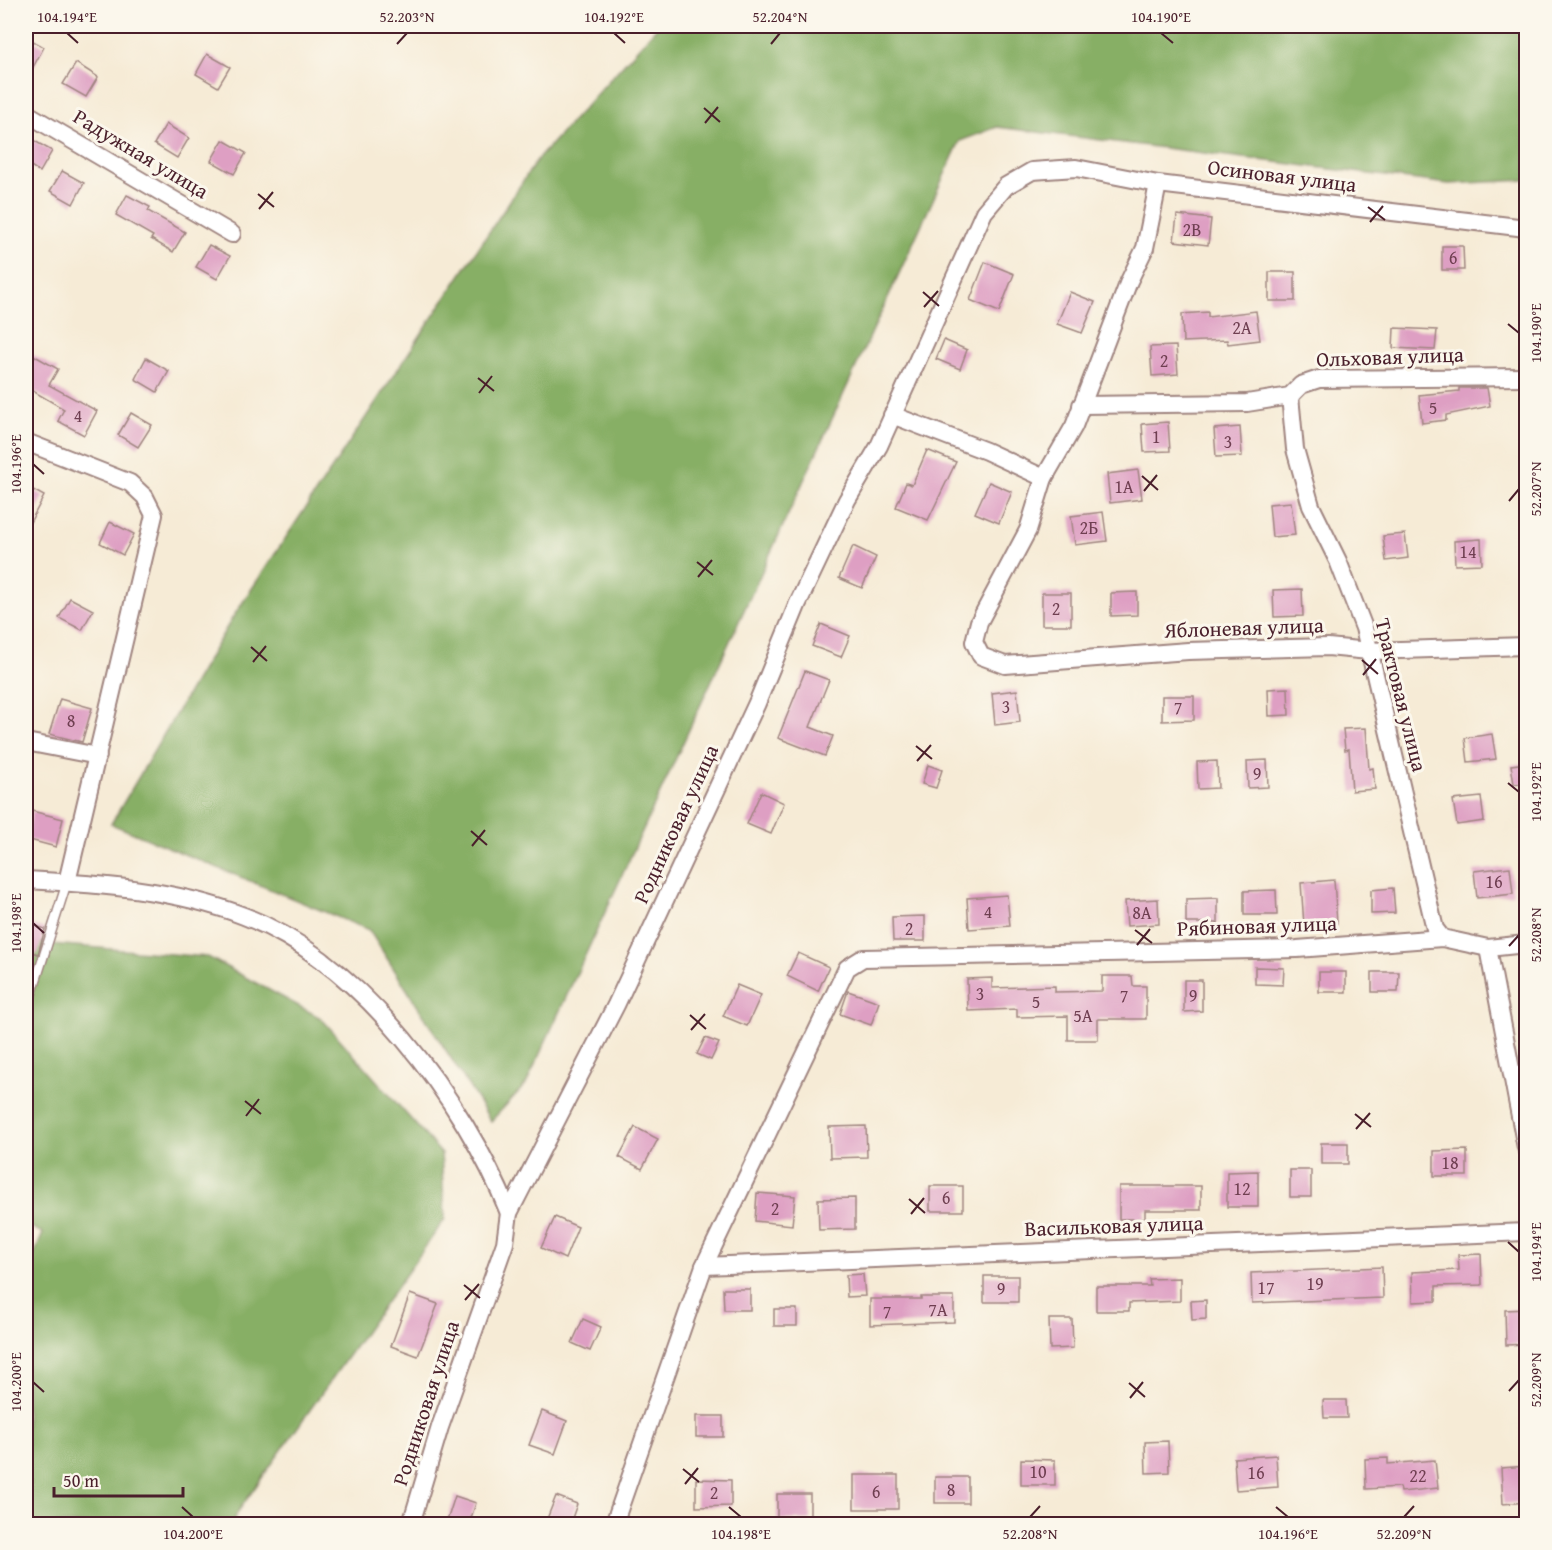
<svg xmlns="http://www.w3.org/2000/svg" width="1552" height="1550" viewBox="0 0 1552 1550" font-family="'Gentium Book Plus',serif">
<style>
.forest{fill:#87af65;stroke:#686748;stroke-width:1.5}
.building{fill:#de9fc3}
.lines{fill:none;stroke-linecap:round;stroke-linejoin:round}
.service-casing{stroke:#a08580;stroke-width:11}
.minor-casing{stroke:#a08580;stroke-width:20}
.service{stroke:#fff;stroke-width:8}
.minor{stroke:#fff;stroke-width:16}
.ticks{fill:none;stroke:#4a1f2b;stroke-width:2}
.labels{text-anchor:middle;stroke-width:6;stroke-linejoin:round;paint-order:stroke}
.number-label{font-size:18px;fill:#6f3f51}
.street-label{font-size:21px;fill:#4a1f2b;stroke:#fbf7ec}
.neatline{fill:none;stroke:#4a1f2b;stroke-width:2}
.ticks-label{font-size:15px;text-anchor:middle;fill:#4a1f2b}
</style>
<rect width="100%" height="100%" fill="#fbf7ec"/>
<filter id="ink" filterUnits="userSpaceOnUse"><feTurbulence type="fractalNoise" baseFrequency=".0167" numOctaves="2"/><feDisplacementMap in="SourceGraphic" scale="12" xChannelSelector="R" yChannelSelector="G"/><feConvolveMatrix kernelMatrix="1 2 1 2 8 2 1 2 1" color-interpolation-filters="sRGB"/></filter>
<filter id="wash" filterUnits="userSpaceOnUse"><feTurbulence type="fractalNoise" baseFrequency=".008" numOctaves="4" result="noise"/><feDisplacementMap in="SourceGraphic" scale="24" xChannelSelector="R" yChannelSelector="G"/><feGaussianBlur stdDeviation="1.35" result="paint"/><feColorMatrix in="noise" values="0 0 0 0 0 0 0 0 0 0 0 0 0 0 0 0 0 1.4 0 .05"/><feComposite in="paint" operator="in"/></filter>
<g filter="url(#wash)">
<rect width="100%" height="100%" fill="#f6ebd6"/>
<g class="forest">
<polygon points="658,26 1526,26 1526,180 1449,184 997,127 960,141 526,1084 491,1121 369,930 111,824 233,617 537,160"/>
<polygon points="39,943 208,957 321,1018 441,1153 445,1219 237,1513 233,1524 26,1524 26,1274 43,1233 26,1225 26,992"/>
</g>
<g id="blocks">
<g class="building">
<polygon points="26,37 44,47 26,80"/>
<polygon points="207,54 230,67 218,87 196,74"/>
<polygon points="76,63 98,77 86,97 63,84"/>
<polygon points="166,124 189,138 177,158 154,144"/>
<polygon points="26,136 52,151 40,172 26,163"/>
<polygon points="223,140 246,153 234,174 211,161"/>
<polygon points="62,171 84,183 73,204 50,191"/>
<polygon points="127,195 150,207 148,211 185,232 173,252 151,239 153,236 116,215"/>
<polygon points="1177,215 1211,219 1208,245 1174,241"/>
<polygon points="209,245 230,256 217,279 196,267"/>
<polygon points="1442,246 1463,246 1464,270 1442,270"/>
<polygon points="985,262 1014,274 999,312 970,300"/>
<rect x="1269" y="272" width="26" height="29"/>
<polygon points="1070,292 1095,302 1082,333 1057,324"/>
<polygon points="1256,311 1260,340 1228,344 1227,340 1183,342 1182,314 1208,312 1208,317"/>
<polygon points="1394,328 1437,330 1435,350 1393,348"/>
<polygon points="944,340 967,350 960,369 936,359"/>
<polygon points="1176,346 1178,374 1152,376 1150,347"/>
<polygon points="26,351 58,369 49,385 97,411 84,435 58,421 64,409 26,387"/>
<polygon points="146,358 169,371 157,392 135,379"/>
<polygon points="1459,388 1487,388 1490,406 1446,415 1446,420 1422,423 1419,395 1459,391"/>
<polygon points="131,413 152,425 138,447 118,435"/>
<polygon points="1168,422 1170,451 1144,452 1142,424"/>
<polygon points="1240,427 1242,456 1216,457 1214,429"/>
<polygon points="927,450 956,462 928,520 896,507 906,483 912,485"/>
<polygon points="1138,470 1142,499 1110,503 1107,474"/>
<polygon points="989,482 1012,492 999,523 975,513"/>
<polygon points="26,486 44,496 26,530"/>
<polygon points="1291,502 1295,535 1272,537 1269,504"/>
<polygon points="1103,512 1107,541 1075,545 1071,516"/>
<polygon points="110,522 134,534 123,555 100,543"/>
<polygon points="1405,534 1408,558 1386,561 1383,536"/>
<polygon points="1481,539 1482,564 1455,565 1454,541"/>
<polygon points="853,546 876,557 862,588 839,578"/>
<polygon points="1302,589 1303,616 1274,617 1273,590"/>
<polygon points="1137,592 1137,615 1111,616 1111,593"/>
<rect x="1042" y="593" width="29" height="32"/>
<polygon points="70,598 93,610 82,630 59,618"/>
<polygon points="821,624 850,636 841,657 812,646"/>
<polygon points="805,671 829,680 810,727 833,736 825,756 778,738"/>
<polygon points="1288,688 1289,715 1269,716 1268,689"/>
<polygon points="1017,690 1020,722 995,725 992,693"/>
<polygon points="1162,696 1194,696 1194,720 1162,721"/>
<polygon points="60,699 92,708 82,742 49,734"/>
<polygon points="1366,728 1369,769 1373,768 1375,789 1352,791 1349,749 1345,750 1343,729"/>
<polygon points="1492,734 1496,759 1468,762 1465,738"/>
<polygon points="1267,760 1268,787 1248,788 1247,761"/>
<polygon points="1217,761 1218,788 1198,789 1197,762"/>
<polygon points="1527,763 1527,783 1514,784 1511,765"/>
<polygon points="928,765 942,770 936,788 922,784"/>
<polygon points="761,792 784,803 771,834 747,824"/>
<polygon points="1481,797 1484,821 1457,825 1453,800"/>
<polygon points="32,811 63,819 56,847 26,839"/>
<polygon points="1510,867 1513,894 1477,898 1474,871"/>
<polygon points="1334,880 1337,923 1304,925 1301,883"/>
<polygon points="1393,888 1395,913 1371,914 1371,890"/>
<polygon points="1276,890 1277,915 1244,915 1244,891"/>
<polygon points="1007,895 1010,926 969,929 967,898"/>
<polygon points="1218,898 1218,923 1186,923 1186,899"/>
<polygon points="1158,899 1159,924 1127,926 1125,901"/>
<polygon points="925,916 925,941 893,941 892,917"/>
<polygon points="26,923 45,929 38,954 26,950"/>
<polygon points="798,953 829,967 818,991 787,976"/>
<polygon points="1255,967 1284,968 1283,985 1255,984"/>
<rect x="1319" y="972" width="27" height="20"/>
<polygon points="1372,972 1399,972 1398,992 1372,992"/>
<polygon points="1102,976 1132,976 1133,986 1146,986 1146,1019 1098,1019 1098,1040 1068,1040 1068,1016 1017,1017 1017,1009 968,1011 967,979 992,978 992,988 1055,986 1055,992 1102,991"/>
<polygon points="1184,980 1202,980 1202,1011 1184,1012"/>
<polygon points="737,985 761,995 747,1026 723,1016"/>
<polygon points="848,991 879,1002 871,1025 840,1014"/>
<polygon points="705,1038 719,1043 711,1060 697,1054"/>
<polygon points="866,1126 867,1157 830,1158 829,1127"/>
<polygon points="635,1127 658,1139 642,1169 619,1157"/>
<rect x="1321" y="1143" width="27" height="21"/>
<polygon points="1467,1150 1467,1176 1434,1176 1434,1151"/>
<rect x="1290" y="1170" width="21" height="27"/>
<polygon points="1258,1171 1258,1207 1227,1207 1227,1172"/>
<rect x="930" y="1186" width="33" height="25"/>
<polygon points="1119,1186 1201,1186 1201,1210 1145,1210 1145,1219 1119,1219"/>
<polygon points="757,1193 795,1196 792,1225 755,1221"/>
<polygon points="855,1198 855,1229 819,1230 818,1199"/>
<polygon points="555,1217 578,1227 565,1259 541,1248"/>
<polygon points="1481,1254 1482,1285 1436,1286 1436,1301 1413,1302 1412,1272 1459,1270 1458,1255"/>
<polygon points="1382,1267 1383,1298 1252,1303 1251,1273"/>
<polygon points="863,1274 865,1296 847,1297 846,1275"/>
<rect x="984" y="1276" width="34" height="26"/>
<polygon points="1180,1278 1180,1301 1129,1303 1129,1311 1096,1311 1096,1286 1150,1286 1149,1279"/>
<polygon points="723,1289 750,1289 750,1310 724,1310"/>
<polygon points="410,1294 438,1304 418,1356 391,1346"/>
<polygon points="921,1297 954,1297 954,1322 870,1325 870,1299 921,1299"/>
<polygon points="1206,1300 1206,1319 1192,1320 1191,1301"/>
<rect x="774" y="1309" width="23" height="17"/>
<polygon points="1527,1309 1527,1344 1506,1345 1505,1310"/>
<polygon points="583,1319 601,1327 590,1351 572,1343"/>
<polygon points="1049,1319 1072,1319 1073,1348 1050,1349"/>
<polygon points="1323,1400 1346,1400 1347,1418 1324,1418"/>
<polygon points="542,1411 567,1421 555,1454 529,1445"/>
<rect x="696" y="1416" width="27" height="21"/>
<polygon points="1168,1441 1169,1472 1146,1473 1145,1442"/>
<polygon points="1276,1455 1278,1487 1236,1490 1234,1458"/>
<polygon points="1388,1458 1388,1464 1435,1460 1438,1488 1401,1492 1400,1487 1366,1489 1365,1459"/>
<polygon points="1021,1459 1055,1460 1055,1485 1021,1485"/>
<polygon points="1527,1466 1527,1502 1503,1504 1501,1468"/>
<rect x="854" y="1475" width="44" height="34"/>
<rect x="935" y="1477" width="33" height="26"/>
<polygon points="696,1479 731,1480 731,1506 696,1507"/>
<rect x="777" y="1494" width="33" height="26"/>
<polygon points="455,1496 476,1503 469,1524 446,1524"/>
<polygon points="556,1496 577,1504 570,1524 545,1524"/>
</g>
</g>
</g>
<g filter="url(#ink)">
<use href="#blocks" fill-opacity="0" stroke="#a08580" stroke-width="1.5"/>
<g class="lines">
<defs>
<polyline id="service" points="26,1012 67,882"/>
<g id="minor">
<polyline points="26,113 232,234"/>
<polyline points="1158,184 1145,248 1129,281 1074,426 1044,478 1028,530 979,622 974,642 981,656 1005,665 1188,651 1328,647 1369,651 1526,646"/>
<polyline points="1290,396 1295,449 1311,506 1338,561 1364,628 1435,929 1442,938"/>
<polyline points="1081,405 1247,403 1290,396 1301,385 1319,379 1526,377"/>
<polyline points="892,415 986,451 1044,478"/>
<polyline points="26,442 130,483 145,497 154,515 67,882"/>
<polyline points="26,742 98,756"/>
<path d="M26 880C99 884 175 889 244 916 361 961 464 1100 509 1213"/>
<polyline points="1488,948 1526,1148"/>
<polyline points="704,1266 1526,1232"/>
<polyline points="411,1524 440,1427 505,1243 509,1213 616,1005 757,703 798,603 847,500 879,446 984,212 1006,186 1032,171 1076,168 1158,184 1526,228"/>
<polyline points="614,1524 704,1266 847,968 863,958 1297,949 1442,938 1488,948 1526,944"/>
</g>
</defs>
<use href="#service" class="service-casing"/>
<use href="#minor" class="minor-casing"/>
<use href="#service" class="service"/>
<use href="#minor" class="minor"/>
</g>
</g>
<path class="ticks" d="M67 33 78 43M614 33 625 43M1161 33 1173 43M397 44 407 33M771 44 780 33M704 108 720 122M705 123 718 107M258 194 274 207M1368 207 1385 220M259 209 273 192M1370 222 1383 206M923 292 939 306M924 307 938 291M1508 324 1519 333M478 378 494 391M479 393 492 376M33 464 44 474M1142 476 1158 490M1144 491 1157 475M1509 501 1519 489M697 562 713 575M698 577 712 560M251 647 267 661M1362 660 1378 674M253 662 266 646M1363 675 1376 659M916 746 932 759M917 761 931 745M1508 783 1519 792M471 831 487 845M472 846 485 830M33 923 44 933M1135 930 1152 943M1137 945 1150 929M1509 946 1519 935M690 1015 706 1029M691 1030 705 1014M245 1101 261 1114M1355 1114 1371 1127M246 1116 259 1099M1356 1129 1370 1113M909 1199 925 1213M911 1214 924 1198M1508 1242 1519 1252M464 1285 480 1298M465 1300 479 1284M33 1382 44 1392M1129 1383 1145 1397M1509 1391 1519 1380M1130 1398 1143 1382M683 1469 699 1482M685 1484 698 1468M182 1507 193 1517M729 1507 741 1517M1276 1507 1288 1517M1030 1517 1040 1506M1404 1517 1414 1506"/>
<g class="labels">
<g class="number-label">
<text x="1192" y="236">2В</text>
<text x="1453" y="264">6</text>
<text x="1242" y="334">2А</text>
<text x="1164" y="367">2</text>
<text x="1433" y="414">5</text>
<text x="78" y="422">4</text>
<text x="1156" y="443">1</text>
<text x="1228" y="448">3</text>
<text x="1124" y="493">1А</text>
<text x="1089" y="534">2Б</text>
<text x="1468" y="558">14</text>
<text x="1056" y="615">2</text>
<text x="1006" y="713">3</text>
<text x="1178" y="714">7</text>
<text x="71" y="727">8</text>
<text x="1257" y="780">9</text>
<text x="1494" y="888">16</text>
<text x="988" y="918">4</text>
<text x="1142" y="919">8А</text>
<text x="909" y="935">2</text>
<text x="980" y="1000">3</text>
<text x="1124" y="1002">7</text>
<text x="1193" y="1002">9</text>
<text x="1036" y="1008">5</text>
<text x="1083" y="1022">5А</text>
<text x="1450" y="1169">18</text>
<text x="1242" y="1195">12</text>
<text x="946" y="1204">6</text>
<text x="775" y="1215">2</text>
<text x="1315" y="1290">19</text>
<text x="1266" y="1294">17</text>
<text x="1001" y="1295">9</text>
<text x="938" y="1316">7А</text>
<text x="887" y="1318">7</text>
<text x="1038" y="1478">10</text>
<text x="1256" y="1479">16</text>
<text x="1418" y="1482">22</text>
<text x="951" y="1496">8</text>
<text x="876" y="1498">6</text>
<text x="714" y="1499">2</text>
</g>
<g class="street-label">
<text transform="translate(141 154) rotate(31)" y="7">Радужная улица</text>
<text transform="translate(1282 176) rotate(7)" y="7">Осиновая улица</text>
<text transform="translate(1390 357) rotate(-2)" y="7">Ольховая улица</text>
<text transform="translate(1244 628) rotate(-2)" y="7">Яблоневая улица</text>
<text transform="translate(1401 695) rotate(76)" y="7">Трактовая улица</text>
<text transform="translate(676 824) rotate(-65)" y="7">Родниковая улица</text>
<text transform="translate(1257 926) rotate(-2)" y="7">Рябиновая улица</text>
<text transform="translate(1114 1226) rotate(-2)" y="7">Васильковая улица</text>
<text transform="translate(426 1403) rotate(-72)" y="7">Родниковая улица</text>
</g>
</g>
<rect width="1552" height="1550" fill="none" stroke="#fbf7ec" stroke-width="66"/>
<path d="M54 1487v9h129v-9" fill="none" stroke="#4a1f2b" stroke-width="3"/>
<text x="63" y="1487" font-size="18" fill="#4a1f2b" stroke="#fbf7ec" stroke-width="4.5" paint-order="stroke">50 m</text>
<rect x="33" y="33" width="1486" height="1484" class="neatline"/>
<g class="ticks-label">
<text x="67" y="22">104.194°E</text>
<text x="407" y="22">52.203°N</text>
<text x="614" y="22">104.192°E</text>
<text x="780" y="22">52.204°N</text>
<text x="1161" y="22">104.190°E</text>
<text transform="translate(1536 333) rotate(-90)" y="5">104.190°E</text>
<text transform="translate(16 464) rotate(-90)" y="5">104.196°E</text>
<text transform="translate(1536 489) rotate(-90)" y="5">52.207°N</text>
<text transform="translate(1536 792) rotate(-90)" y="5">104.192°E</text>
<text transform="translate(16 923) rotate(-90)" y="5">104.198°E</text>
<text transform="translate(1536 935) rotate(-90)" y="5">52.208°N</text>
<text transform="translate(1536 1252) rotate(-90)" y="5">104.194°E</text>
<text transform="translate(1536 1380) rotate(-90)" y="5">52.209°N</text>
<text transform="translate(16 1382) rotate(-90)" y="5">104.200°E</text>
<text x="193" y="1539">104.200°E</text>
<text x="741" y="1539">104.198°E</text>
<text x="1030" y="1539">52.208°N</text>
<text x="1288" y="1539">104.196°E</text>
<text x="1404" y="1539">52.209°N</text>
</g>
</svg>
